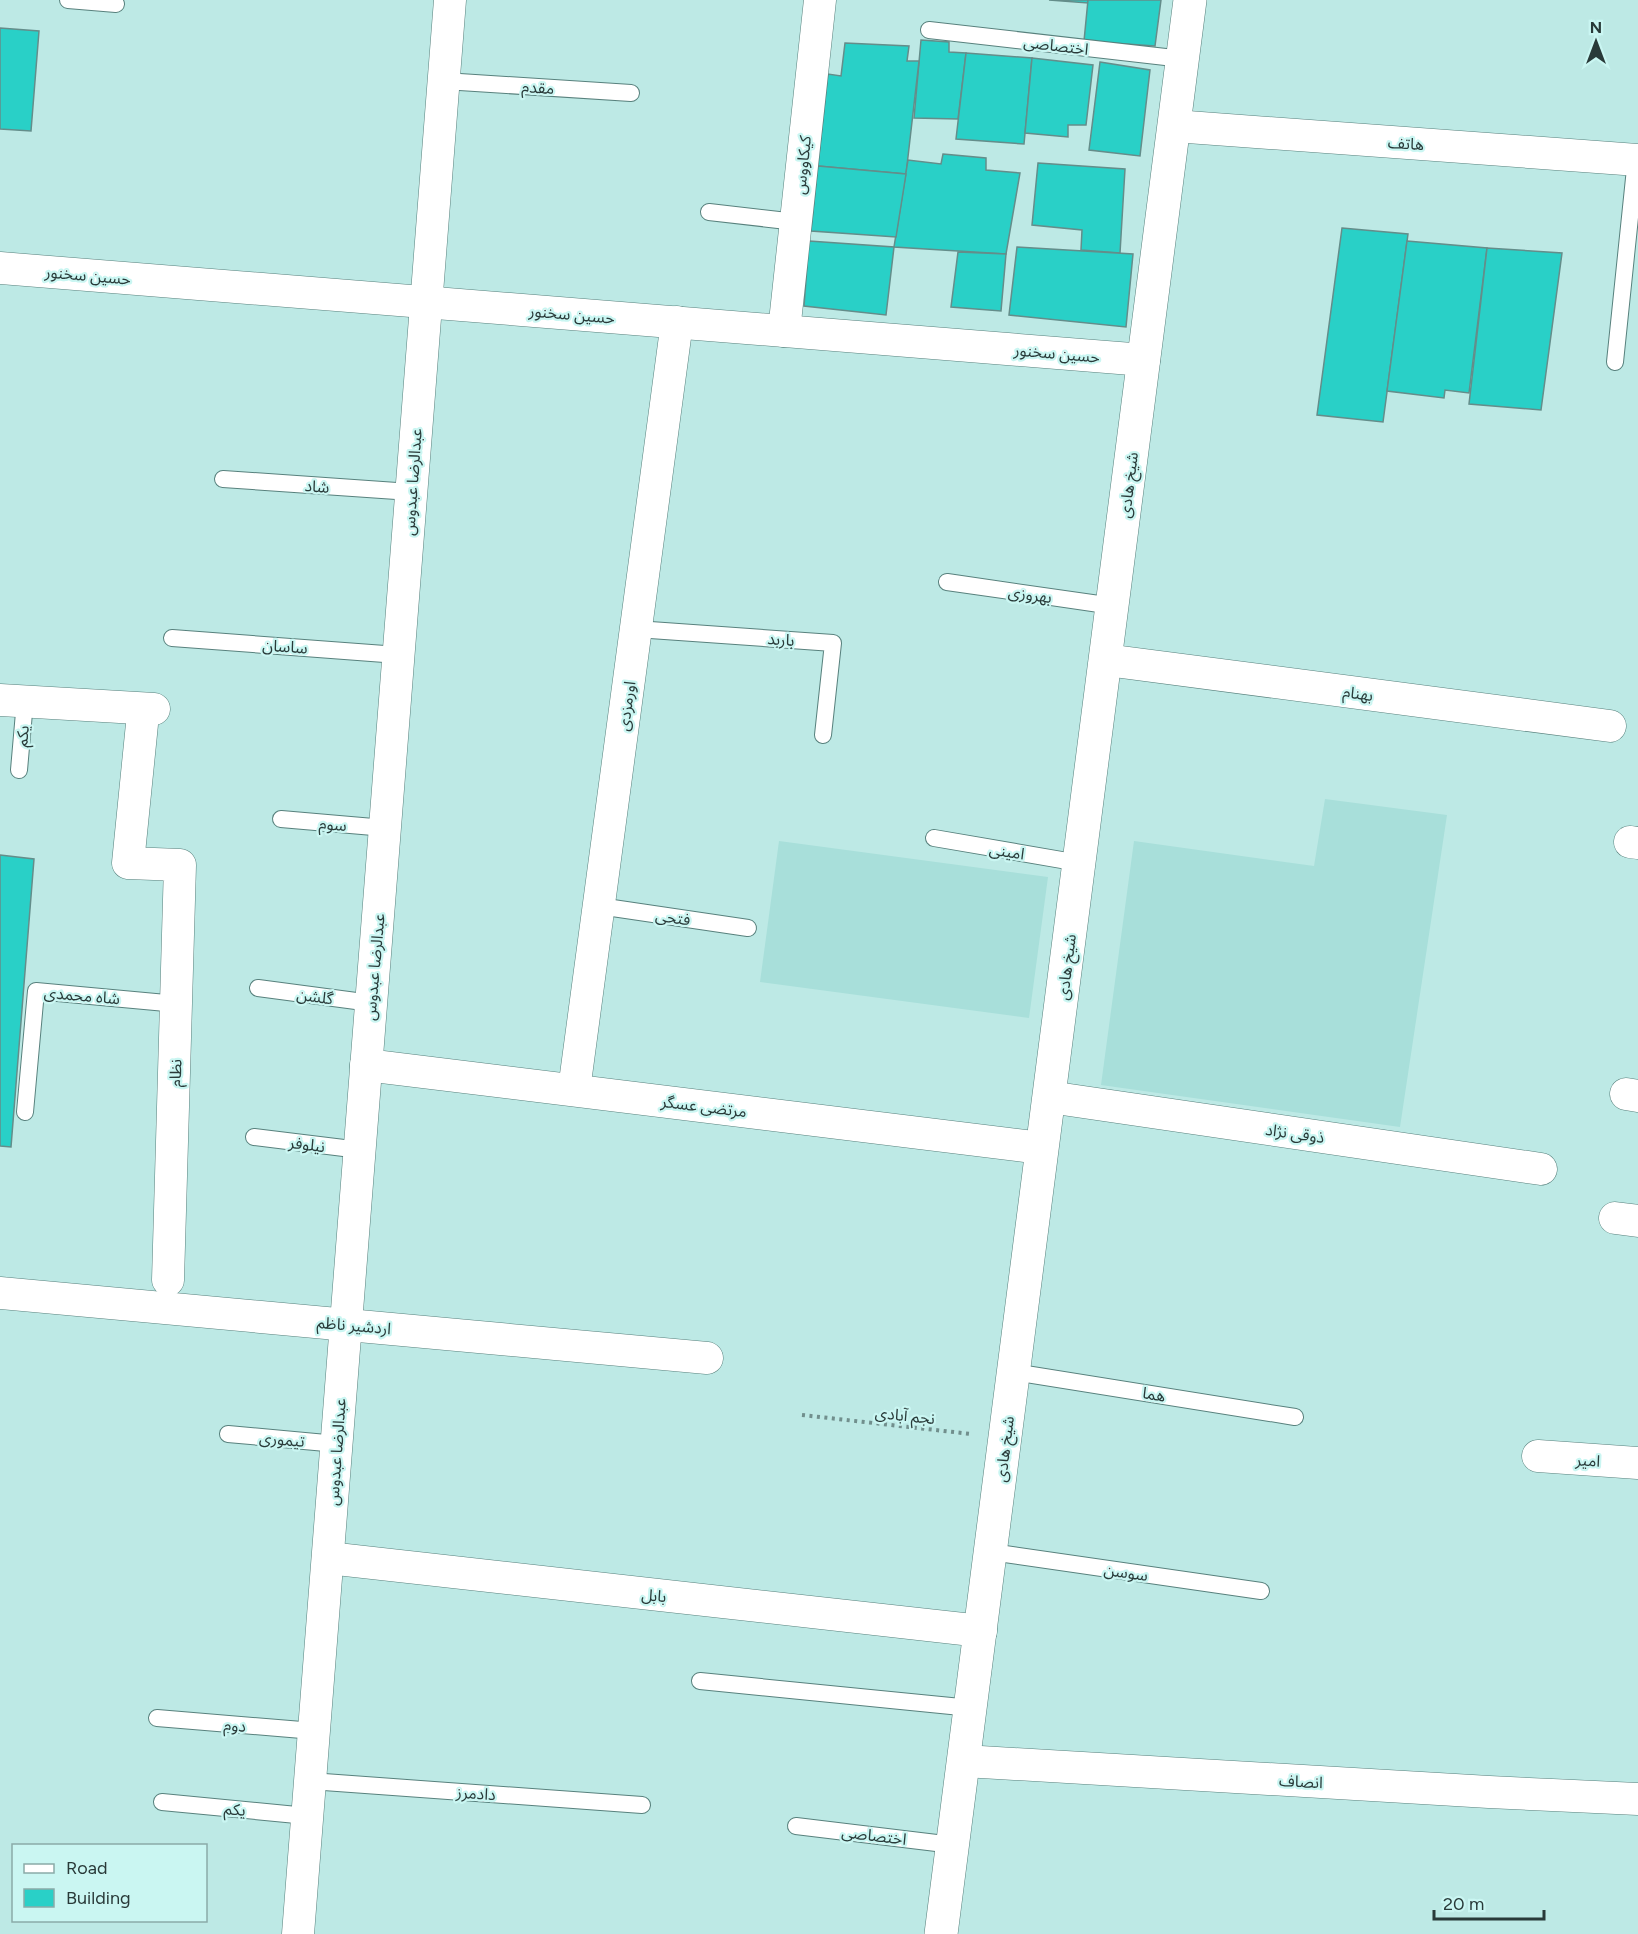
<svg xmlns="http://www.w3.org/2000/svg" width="1638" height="1934" viewBox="0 0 1638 1934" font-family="Figtree,'Noto Sans Arabic',sans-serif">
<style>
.built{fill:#a8dfda}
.building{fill:#29d0c7;stroke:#648d8a;stroke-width:1.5}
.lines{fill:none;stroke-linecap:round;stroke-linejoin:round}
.service-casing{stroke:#58817d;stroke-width:18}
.minor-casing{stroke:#58817d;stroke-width:33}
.tertiary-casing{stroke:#58817d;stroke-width:34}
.path{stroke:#718f8d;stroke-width:4;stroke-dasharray:3 4.5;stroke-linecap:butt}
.service{stroke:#fff;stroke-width:16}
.minor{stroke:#fff;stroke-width:32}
.tertiary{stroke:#fff;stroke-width:33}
.labels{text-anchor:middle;stroke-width:4.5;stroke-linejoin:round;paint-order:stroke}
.street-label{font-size:16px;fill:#293a39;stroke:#caf6f2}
</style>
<rect width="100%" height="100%" fill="#bde9e5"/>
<g class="built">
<polygon points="1325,799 1447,815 1400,1127 1101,1085 1134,841 1314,866"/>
<polygon points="779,841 1048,877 1029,1018 760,982"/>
</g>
<g class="building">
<polygon points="1049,0 1088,0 1088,3"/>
<polygon points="1088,0 1161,0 1155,46 1084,41"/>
<polygon points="0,28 39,31 31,131 0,129"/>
<polygon points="921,40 949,42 949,52 966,53 958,119 914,118"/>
<polygon points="845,43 909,46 907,61 919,61 906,174 818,166 828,74 841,76"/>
<polygon points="966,53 1032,58 1024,144 956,139"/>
<polygon points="1032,58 1093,65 1086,125 1068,125 1068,137 1025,133"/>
<polygon points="1100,62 1150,70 1140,156 1089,150"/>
<polygon points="943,154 986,158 986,170 1020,173 1006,254 894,247 908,160 941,164"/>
<polygon points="1038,163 1125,169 1120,253 1081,250 1082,230 1032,225"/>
<polygon points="818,166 906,174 896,237 811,231"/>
<polygon points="1342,228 1408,234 1383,422 1317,415"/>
<polygon points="809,241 894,247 886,315 804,306"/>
<polygon points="1407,241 1487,248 1469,393 1445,390 1444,398 1387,391"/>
<polygon points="1017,247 1133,254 1126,327 1009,315"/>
<polygon points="1487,248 1562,253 1541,410 1469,404"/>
<polygon points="958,252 1006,254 1001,311 951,307"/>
<polygon points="0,855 34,859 11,1147 0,1146"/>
</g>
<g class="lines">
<defs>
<g id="service">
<polyline points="68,0 116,4"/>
<polyline points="929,30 1183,59"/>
<polyline points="444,81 631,93"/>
<polyline points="709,212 796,222"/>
<polyline points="1615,362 1636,159"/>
<polyline points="223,479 411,492"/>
<polyline points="947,582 1113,606"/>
<polyline points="636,629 833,643 823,735"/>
<polyline points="172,638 398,655"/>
<polyline points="19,770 25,701"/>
<polyline points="281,819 385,828"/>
<polyline points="934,838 1079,863"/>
<polyline points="599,906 748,928"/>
<polyline points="258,988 371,1003"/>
<polyline points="25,1112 36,991 177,1004"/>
<polyline points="254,1137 360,1150"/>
<polyline points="1014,1372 1295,1417"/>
<polyline points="228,1434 337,1444"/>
<polyline points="991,1552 1261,1591"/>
<polyline points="700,1681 971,1708"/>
<polyline points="157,1718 314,1731"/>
<polyline points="310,1781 642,1805"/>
<polyline points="162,1802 307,1816"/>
<polyline points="796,1826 953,1845"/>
</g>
<g id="minor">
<polyline points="1174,126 1638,160"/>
<polyline points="0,268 1144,360"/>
<polyline points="784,331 820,0"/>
<polyline points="1106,660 1610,726"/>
<polyline points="0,700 154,709"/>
<polyline points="142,724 128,863 180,865 168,1280"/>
<polyline points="1630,842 1638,843"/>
<polyline points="366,1065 1041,1148"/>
<polyline points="574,1090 677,322"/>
<polyline points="1626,1094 1638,1096"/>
<polyline points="1049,1097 1541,1169"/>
<polyline points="1615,1218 1638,1221"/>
<polyline points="0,1293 707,1358"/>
<polyline points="1538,1456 1638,1463"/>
<polyline points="328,1558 981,1631"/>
<polyline points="964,1761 1489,1792 1638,1799"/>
<polyline points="298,1934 450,0"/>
</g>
<polyline id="tertiary" points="941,1934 1190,0"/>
</defs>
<use href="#service" class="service-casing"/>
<use href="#minor" class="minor-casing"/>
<use href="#tertiary" class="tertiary-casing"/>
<polyline class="path" points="802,1415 971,1434"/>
<use href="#service" class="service"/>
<use href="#minor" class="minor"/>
<use href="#tertiary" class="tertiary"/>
</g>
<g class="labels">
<g class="street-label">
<text transform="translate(1056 45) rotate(7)" y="6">اختصاصی</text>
<text transform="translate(538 87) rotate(4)" y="6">مقدم</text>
<text transform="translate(1406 143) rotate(4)" y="6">هاتف</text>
<text transform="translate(802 165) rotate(-84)" y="6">کیکاووس</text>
<text transform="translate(88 275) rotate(5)" y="6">حسین سخنور</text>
<text transform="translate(572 314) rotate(5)" y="6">حسین سخنور</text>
<text transform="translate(1057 353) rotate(5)" y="6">حسین سخنور</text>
<text transform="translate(412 482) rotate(-86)" y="6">عبدالرضا عبدوس</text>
<text transform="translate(1128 485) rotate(-83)" y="6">شیخ هادی</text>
<text transform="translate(317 486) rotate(4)" y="6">شاد</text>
<text transform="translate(1030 594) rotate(8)" y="6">بهروزی</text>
<text transform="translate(781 639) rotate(4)" y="6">باربد</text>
<text transform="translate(285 646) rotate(4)" y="6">ساسان</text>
<text transform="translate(1358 693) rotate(8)" y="6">بهنام</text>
<text transform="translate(626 706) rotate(-82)" y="6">اورمزدی</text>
<text transform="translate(22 736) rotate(-85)" y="6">یکم</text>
<text transform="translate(333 824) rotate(5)" y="6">سوم</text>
<text transform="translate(1007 851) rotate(9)" y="6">امینی</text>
<text transform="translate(673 917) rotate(8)" y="6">فتحی</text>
<text transform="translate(374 967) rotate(-85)" y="6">عبدالرضا عبدوس</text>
<text transform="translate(1066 967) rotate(-83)" y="6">شیخ هادی</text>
<text transform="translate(82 995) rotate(5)" y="6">شاه محمدی</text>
<text transform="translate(315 996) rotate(8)" y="6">گلشن</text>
<text transform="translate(175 1073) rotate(-88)" y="6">نظام</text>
<text transform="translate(704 1106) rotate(7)" y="6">مرتضی عسگر</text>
<text transform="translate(1295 1133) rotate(8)" y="6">ذوقی نژاد</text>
<text transform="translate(307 1144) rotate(7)" y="6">نیلوفر</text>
<text transform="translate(354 1325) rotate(5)" y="6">اردشیر ناظم</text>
<text transform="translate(1154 1394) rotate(9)" y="6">هما</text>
<text transform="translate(905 1415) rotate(6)" y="6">نجم آبادی</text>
<text transform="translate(282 1439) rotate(5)" y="6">تیموری</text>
<text transform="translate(1004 1449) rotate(-83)" y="6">شیخ هادی</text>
<text transform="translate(336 1452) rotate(-86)" y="6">عبدالرضا عبدوس</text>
<text transform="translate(1588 1460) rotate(4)" y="6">امیر</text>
<text transform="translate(1126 1572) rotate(8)" y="6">سوسن</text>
<text transform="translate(654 1595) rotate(6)" y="6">بابل</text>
<text transform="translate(235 1725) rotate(5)" y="6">دوم</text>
<text transform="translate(1301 1781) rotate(3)" y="6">انصاف</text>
<text transform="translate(476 1793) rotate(4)" y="6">دادمرز</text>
<text transform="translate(235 1809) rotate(5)" y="6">یکم</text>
<text transform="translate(874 1835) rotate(7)" y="6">اختصاصی</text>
</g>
</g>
<rect x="12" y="1844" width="195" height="78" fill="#caf6f2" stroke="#8aaba8" stroke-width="1.5"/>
<rect x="24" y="1864" width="30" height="9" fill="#ffffff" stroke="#8aaba8" stroke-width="1.5"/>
<text x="66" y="1874" font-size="18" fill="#293a39">Road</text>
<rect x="24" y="1889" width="30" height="18" fill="#29d0c7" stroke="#8aaba8" stroke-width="1.5"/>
<text x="66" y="1904" font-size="18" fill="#293a39">Building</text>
<g transform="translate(1596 42)" stroke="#caf6f2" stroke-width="4.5" paint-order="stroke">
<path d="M0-4.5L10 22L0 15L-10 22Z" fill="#293a39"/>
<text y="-9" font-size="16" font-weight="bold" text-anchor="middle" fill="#293a39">N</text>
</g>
<path d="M1434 1910v9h110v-9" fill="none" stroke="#293a39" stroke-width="3"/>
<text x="1443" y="1910" font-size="18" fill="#293a39" stroke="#caf6f2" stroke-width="4.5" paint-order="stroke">20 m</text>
</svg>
